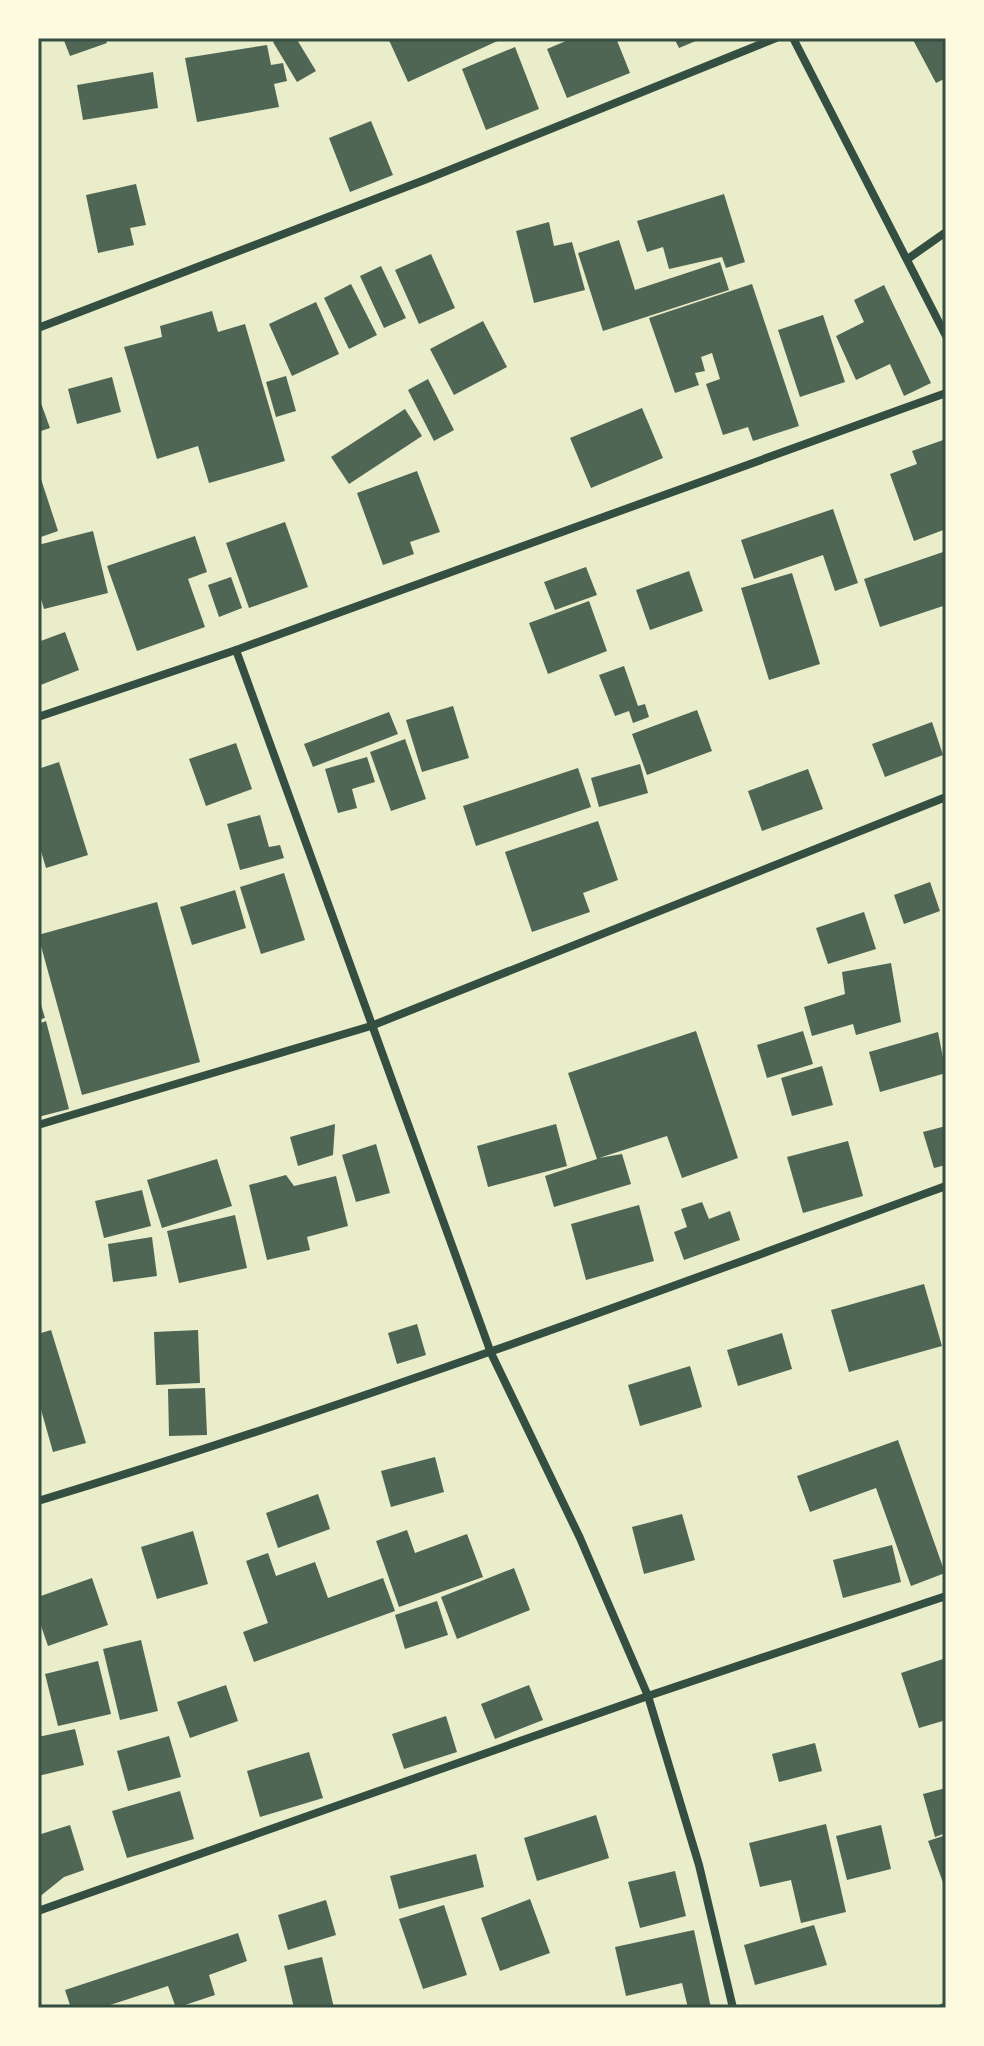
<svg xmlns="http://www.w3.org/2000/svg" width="984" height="2046" viewBox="0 0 984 2046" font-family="'Fira Sans Condensed',sans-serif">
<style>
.building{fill:#4f6655}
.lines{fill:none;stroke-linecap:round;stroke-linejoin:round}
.minor{stroke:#344e41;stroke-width:8}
.neatline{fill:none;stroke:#344e41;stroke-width:3}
</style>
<rect width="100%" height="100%" fill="#e9edc9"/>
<g class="building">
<polygon points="63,38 105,38 107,43 70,56"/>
<polygon points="279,38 296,38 316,71 297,82 273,42"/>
<polygon points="388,38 504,38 408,82"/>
<polygon points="573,38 616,38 630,73 567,98 547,49"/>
<polygon points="674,38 703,38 679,48"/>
<polygon points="912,38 946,38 946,78 936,83"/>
<polygon points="267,45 271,65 283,63 287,81 274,84 279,107 197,122 185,58"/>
<polygon points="515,47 539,109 486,130 462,69"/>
<polygon points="153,72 158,108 83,120 77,85"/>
<polygon points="371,121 393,175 350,192 329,138"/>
<polygon points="136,184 146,225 130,228 134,245 98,253 86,195"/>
<polygon points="724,194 745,262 726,268 722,257 669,269 663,247 647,252 637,221"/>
<polygon points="549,222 554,246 572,242 585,290 534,303 516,231"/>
<polygon points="619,240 635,290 720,262 729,290 603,331 578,253"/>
<polygon points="431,254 455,308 419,324 395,270"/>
<polygon points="381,266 406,318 384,328 360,276"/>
<polygon points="351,284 377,335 349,349 324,298"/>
<polygon points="752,284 799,426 753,441 748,427 723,435 706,384 720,379 712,353 701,357 705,371 695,373 699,385 675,393 649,318"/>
<polygon points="884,285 931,383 904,396 890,364 856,380 836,336 864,322 854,300"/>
<polygon points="316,302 339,354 292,376 269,324"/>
<polygon points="212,311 218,332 245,324 285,461 209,483 198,446 157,459 124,347 162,337 160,326"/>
<polygon points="823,315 845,382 800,397 778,330"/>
<polygon points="483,321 507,367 454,395 430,349"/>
<polygon points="286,376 296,411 276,417 266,382"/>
<polygon points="112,377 121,412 77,424 68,389"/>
<polygon points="428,379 454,430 434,441 408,390"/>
<polygon points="38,395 50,428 38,432"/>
<polygon points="642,408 663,458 591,488 570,438"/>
<polygon points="405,409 422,436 349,484 331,457"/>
<polygon points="946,439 946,529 914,541 890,474 917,464 912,451"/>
<polygon points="417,471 440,532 410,542 414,554 383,565 357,493"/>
<polygon points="39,473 58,531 38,538 38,474"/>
<polygon points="833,509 858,583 835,591 823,555 754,579 741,540"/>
<polygon points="285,522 308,587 249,608 226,543"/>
<polygon points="93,531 108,593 44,609 38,588 38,545"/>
<polygon points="195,536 207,572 188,579 205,627 137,651 107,566"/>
<polygon points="946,551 946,605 880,627 864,579"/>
<polygon points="586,567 597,595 555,610 544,582"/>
<polygon points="689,571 703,611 650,630 636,590"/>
<polygon points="792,573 820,664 769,680 741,588"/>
<polygon points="231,577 242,608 219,617 208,585"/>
<polygon points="589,601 607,651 548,674 529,623"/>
<polygon points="65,632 79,670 38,686 38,642"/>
<polygon points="624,666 638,706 645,704 649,717 633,723 629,711 615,716 599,675"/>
<polygon points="453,706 469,758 422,772 406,720"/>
<polygon points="697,710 712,751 647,775 632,734"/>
<polygon points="389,712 398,734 313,767 304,744"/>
<polygon points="932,722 943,755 885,777 872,744"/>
<polygon points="405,739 426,799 391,811 370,752"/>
<polygon points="236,743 252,789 206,806 189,759"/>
<polygon points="367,757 375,782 352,789 357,808 338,813 325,769"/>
<polygon points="59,762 88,855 46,868 38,841 38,769"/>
<polygon points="640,764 648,793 599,807 591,778"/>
<polygon points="578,768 591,807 476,846 463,806"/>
<polygon points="808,769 823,809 762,831 748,791"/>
<polygon points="260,815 269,847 280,845 284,858 240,870 227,824"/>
<polygon points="598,821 618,880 583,893 590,912 532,932 505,852"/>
<polygon points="284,873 305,940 261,954 240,887"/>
<polygon points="930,882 940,911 904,924 894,895"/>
<polygon points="235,890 246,928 192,945 180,907"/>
<polygon points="157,902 200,1062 82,1095 38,935"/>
<polygon points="864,912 876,949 828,964 816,928"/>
<polygon points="891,963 901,1022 856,1035 853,1024 812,1036 804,1007 845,994 842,972"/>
<polygon points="38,995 45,1018 38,1020"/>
<polygon points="46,1021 69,1109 38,1117 38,1024"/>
<polygon points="696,1031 738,1158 682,1178 667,1136 599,1158 622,1154 631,1184 554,1207 545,1176 597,1159 568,1073"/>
<polygon points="803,1031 813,1064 767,1078 757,1045"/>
<polygon points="938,1032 946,1073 880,1092 869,1052"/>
<polygon points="822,1066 833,1105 792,1116 781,1078"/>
<polygon points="335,1124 333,1155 298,1166 290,1137"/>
<polygon points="556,1124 567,1166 488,1187 477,1146"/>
<polygon points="946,1126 946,1165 934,1168 923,1132"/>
<polygon points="848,1141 863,1196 803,1213 787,1157"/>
<polygon points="376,1144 390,1193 356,1202 342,1155"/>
<polygon points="217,1159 232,1206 162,1228 147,1180"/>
<polygon points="286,1175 294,1186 336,1176 348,1226 307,1237 310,1250 267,1260 249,1185"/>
<polygon points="142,1190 151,1226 104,1238 95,1201"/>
<polygon points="702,1202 709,1219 730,1211 740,1240 684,1260 674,1232 687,1227 681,1209"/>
<polygon points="639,1205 654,1261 586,1280 571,1224"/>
<polygon points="235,1215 247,1268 179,1283 167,1231"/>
<polygon points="152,1237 157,1276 113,1282 108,1244"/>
<polygon points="924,1284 942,1346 849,1372 831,1310"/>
<polygon points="417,1324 426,1355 397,1364 388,1333"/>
<polygon points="51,1330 86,1443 53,1452 38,1399 38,1334"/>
<polygon points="198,1330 200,1383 156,1385 154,1332"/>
<polygon points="782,1333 792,1369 738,1386 727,1350"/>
<polygon points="690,1366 702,1407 640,1426 628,1385"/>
<polygon points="205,1388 207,1435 169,1436 168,1389"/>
<polygon points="898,1440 945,1573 911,1586 876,1488 810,1512 797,1476"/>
<polygon points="435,1457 444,1492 391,1507 381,1471"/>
<polygon points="318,1494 330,1529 278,1548 266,1513"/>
<polygon points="682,1514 695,1560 644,1574 632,1527"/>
<polygon points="407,1530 415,1553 467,1534 483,1577 399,1607 376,1541"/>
<polygon points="193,1531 208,1584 157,1599 141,1547"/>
<polygon points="892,1545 901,1582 843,1598 833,1560"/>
<polygon points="268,1553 276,1576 315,1562 328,1598 383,1578 395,1611 254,1662 243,1632 268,1623 246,1561"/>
<polygon points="514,1568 530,1610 457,1639 441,1597"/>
<polygon points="92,1578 108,1625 48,1646 38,1617 38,1597"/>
<polygon points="437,1601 448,1635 405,1649 395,1615"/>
<polygon points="141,1640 158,1711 120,1720 103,1649"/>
<polygon points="946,1658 946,1720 919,1728 901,1673"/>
<polygon points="98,1661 111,1714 58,1726 45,1674"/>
<polygon points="226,1685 238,1721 190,1738 177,1702"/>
<polygon points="529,1685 543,1720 495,1739 481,1704"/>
<polygon points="446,1716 457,1752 404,1769 392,1734"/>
<polygon points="75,1729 84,1765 38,1776 38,1737"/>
<polygon points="169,1736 181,1777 128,1791 117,1751"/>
<polygon points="815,1743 822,1771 779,1782 772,1754"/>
<polygon points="309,1752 323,1798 260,1817 247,1771"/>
<polygon points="946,1788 946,1833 935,1837 923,1794"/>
<polygon points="180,1791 194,1839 127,1858 112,1811"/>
<polygon points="596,1815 609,1858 537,1881 524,1838"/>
<polygon points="826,1824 846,1912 801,1923 791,1880 760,1887 749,1843"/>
<polygon points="70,1825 84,1870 64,1877 38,1898 38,1835"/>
<polygon points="881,1825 891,1869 847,1880 836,1836"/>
<polygon points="946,1835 946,1891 928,1841"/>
<polygon points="476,1854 484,1887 399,1909 390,1876"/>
<polygon points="675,1871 686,1916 640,1928 628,1882"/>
<polygon points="530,1899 550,1953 500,1971 481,1918"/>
<polygon points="326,1900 336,1935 288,1950 278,1915"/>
<polygon points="444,1905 467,1975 423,1989 399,1919"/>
<polygon points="814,1925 827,1965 755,1985 744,1945"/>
<polygon points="694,1930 711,2008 688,2008 682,1983 626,1996 615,1947"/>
<polygon points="238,1933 247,1961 209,1975 215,1995 176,2008 168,1986 101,2008 71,2008 65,1990"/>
<polygon points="322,1957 334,2008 294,2008 284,1966"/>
</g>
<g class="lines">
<g class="minor">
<polyline points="793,38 946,336"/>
<polyline points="909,258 946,232"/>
<polyline points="38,328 427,179 776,38"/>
<polyline points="236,650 491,1353 580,1538 648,1696 699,1865 733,2008"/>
<polyline points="38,717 236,650 946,393"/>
<polyline points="38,1125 371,1026 946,797"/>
<path d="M38 1501C345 1408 645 1297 946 1186"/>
<polyline points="38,1911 648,1696 946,1596"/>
<polyline points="942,2008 946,2007"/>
</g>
</g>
<rect width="984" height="2046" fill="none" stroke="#fefae0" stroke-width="80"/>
<rect x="40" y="40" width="904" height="1966" class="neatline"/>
</svg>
